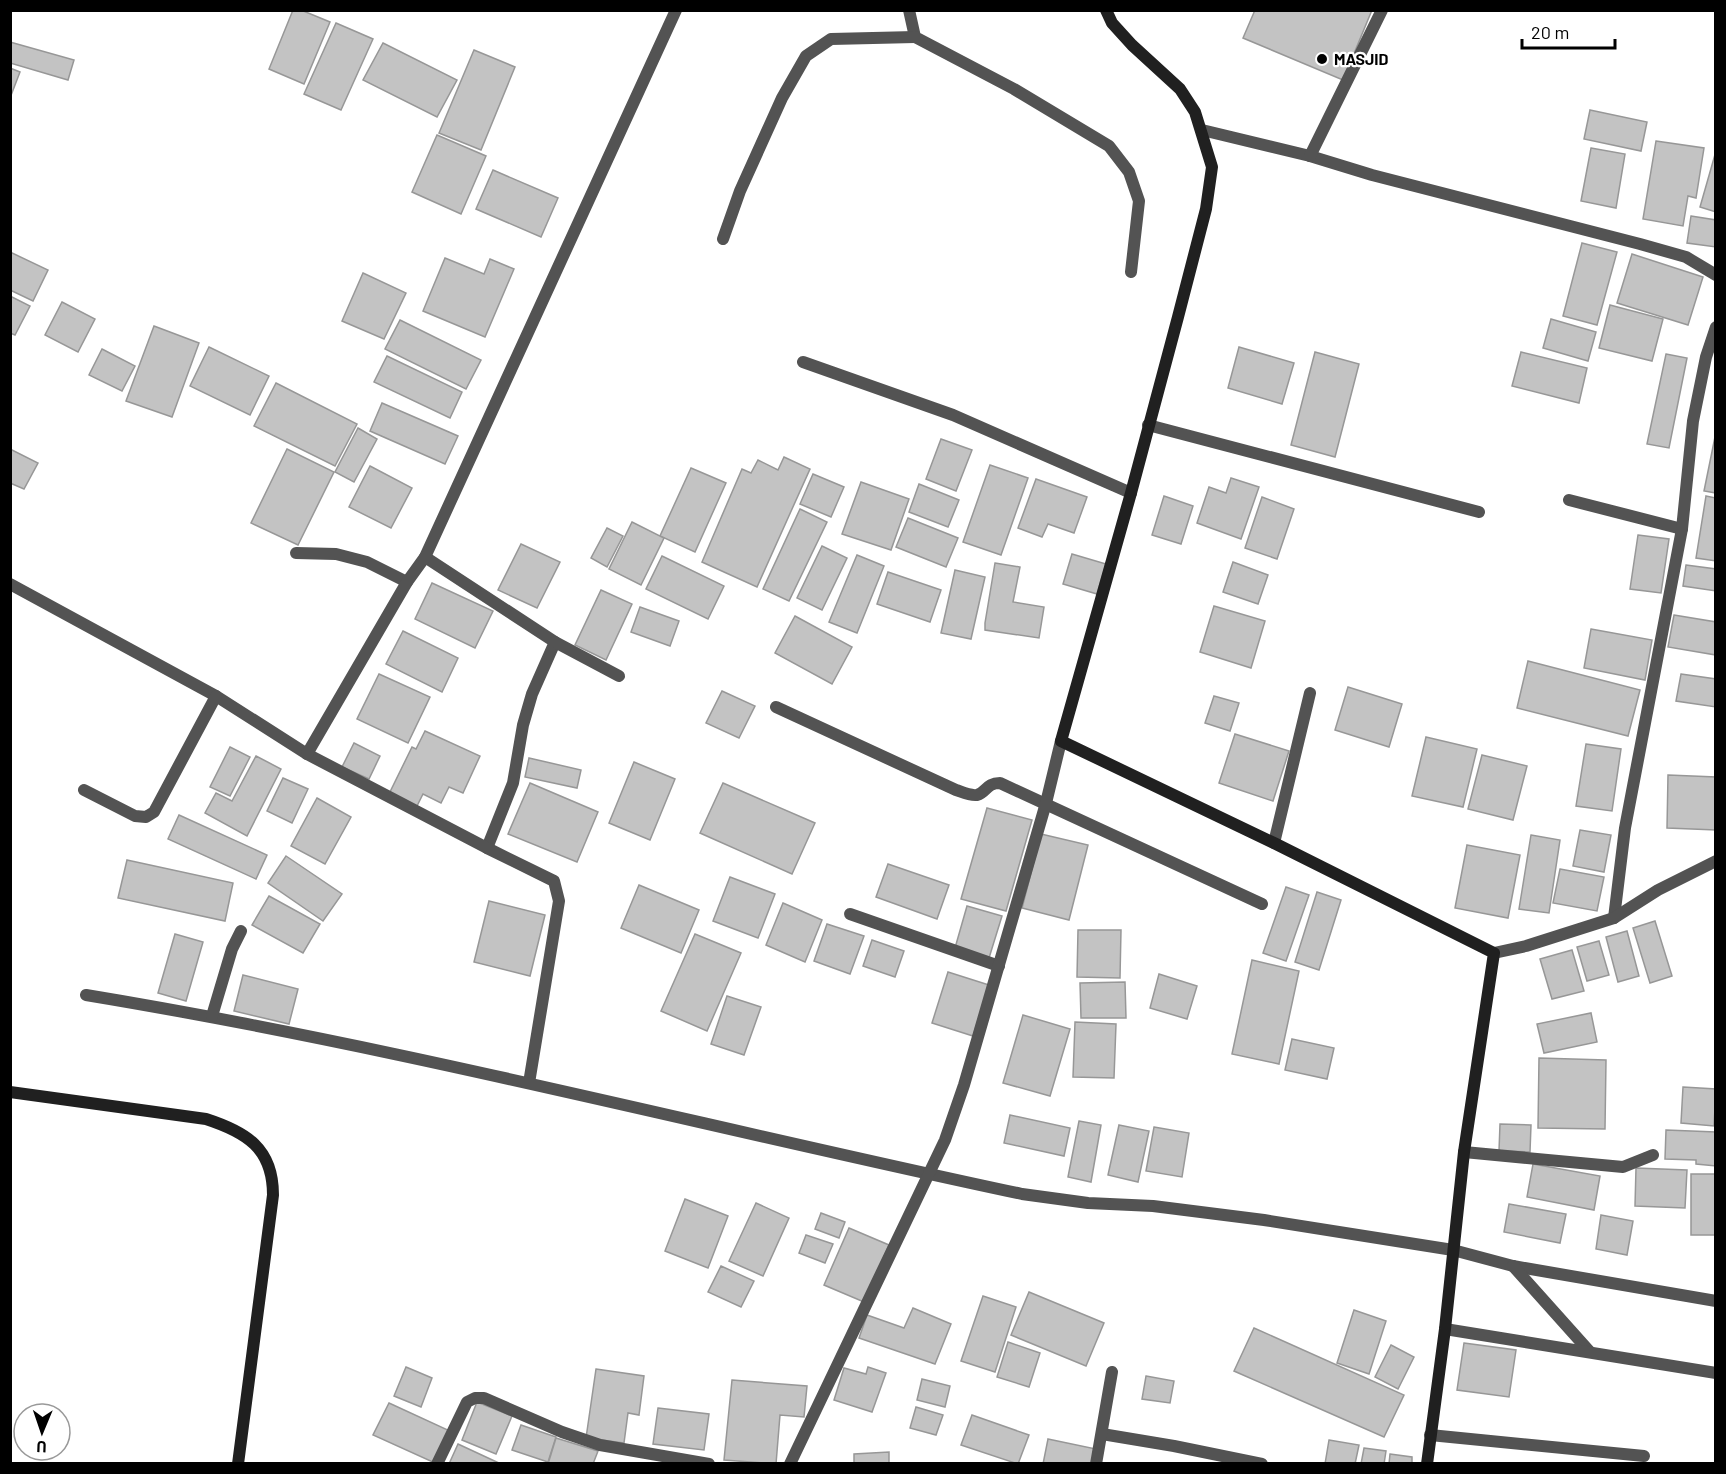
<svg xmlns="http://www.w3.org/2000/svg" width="1726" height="1474" viewBox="0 0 1726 1474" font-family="Barlow,sans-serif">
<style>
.building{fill:#c3c3c3;stroke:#979797;stroke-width:1.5}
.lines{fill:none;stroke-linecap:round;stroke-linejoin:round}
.lane{stroke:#535353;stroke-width:12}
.street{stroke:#535353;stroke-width:12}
.secondary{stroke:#202020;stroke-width:12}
.poi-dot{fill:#000;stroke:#fff;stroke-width:2}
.labels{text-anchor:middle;stroke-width:4.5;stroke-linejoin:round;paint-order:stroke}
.poi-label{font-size:16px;font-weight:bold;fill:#000;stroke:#fff;text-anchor:start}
</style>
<rect width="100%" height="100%" fill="#fff"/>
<g class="building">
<polygon points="293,10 301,10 330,22 304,84 269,69"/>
<polygon points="1255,10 1372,10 1343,80 1243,38"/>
<polygon points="336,23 373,39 341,110 304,94"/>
<polygon points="10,42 74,60 68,80 10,63"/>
<polygon points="383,43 457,80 437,117 363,80"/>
<polygon points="474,50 515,67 481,150 439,133"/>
<polygon points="10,68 20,72 10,98"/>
<polygon points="1590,110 1647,122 1641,151 1584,139"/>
<polygon points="437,135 486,156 461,214 412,192"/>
<polygon points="1656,141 1704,148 1696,198 1688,196 1683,226 1643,219"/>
<polygon points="1591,148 1625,154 1616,208 1581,201"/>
<polygon points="1716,151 1716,212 1700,207"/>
<polygon points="493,170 558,198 541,237 476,209"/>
<polygon points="1691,216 1716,220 1716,247 1687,243"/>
<polygon points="1582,243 1617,252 1597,325 1563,316"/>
<polygon points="10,252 48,270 33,301 10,290"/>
<polygon points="1632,254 1703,277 1688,325 1617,303"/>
<polygon points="445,258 484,274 490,259 514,269 485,337 423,311"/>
<polygon points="363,273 406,293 384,339 342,321"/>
<polygon points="10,296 30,306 15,335 10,333"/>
<polygon points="62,302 95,319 78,352 45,335"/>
<polygon points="1610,305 1663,319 1652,361 1599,348"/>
<polygon points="1551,319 1596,332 1588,361 1543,348"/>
<polygon points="400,320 481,360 466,389 385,349"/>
<polygon points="154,326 199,343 172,417 126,401"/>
<polygon points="209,347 269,376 250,415 190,386"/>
<polygon points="1239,347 1294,363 1282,404 1228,388"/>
<polygon points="102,349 135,366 122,391 89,375"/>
<polygon points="1315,352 1359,364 1335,457 1291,445"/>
<polygon points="1521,352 1587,368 1579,403 1512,386"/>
<polygon points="1666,354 1687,358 1669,448 1647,444"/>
<polygon points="387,356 462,392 450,418 374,382"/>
<polygon points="276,383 357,424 335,466 254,426"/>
<polygon points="382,403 458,436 445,464 370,431"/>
<polygon points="358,428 377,439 354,482 335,472"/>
<polygon points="1716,432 1716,493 1704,491"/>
<polygon points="941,439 972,450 956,491 926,479"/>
<polygon points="10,449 38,463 24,489 10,483"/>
<polygon points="287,449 334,472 298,545 251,523"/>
<polygon points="784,457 810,469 757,587 702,562 742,469 751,473 758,460 778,470"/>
<polygon points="990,465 1028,478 1001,555 963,542"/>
<polygon points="370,466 412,488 391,528 349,507"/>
<polygon points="691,468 726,483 695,552 660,536"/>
<polygon points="813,474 844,487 831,517 800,504"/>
<polygon points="1231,478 1259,487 1241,539 1197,523 1209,487 1226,493"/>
<polygon points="1036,479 1087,497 1074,533 1048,524 1042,537 1018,528"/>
<polygon points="861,482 909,499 891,550 842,534"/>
<polygon points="919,484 959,500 948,527 909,512"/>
<polygon points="1164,496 1193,506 1181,544 1152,535"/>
<polygon points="1706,496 1716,498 1716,561 1696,558"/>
<polygon points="1262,497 1294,509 1277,559 1245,548"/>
<polygon points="800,509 827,522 789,601 763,589"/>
<polygon points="908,518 958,538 946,567 896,547"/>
<polygon points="632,522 664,538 641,585 609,569"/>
<polygon points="607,528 623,536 607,567 591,558"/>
<polygon points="1638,535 1669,539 1661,593 1630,589"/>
<polygon points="521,544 560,562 537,608 498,590"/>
<polygon points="822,546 847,558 822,610 797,598"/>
<polygon points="1072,554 1106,564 1097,594 1063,584"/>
<polygon points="857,555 884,566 857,633 829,622"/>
<polygon points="662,556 724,586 708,619 646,589"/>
<polygon points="1233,562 1268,575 1258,604 1223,592"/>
<polygon points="995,563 1020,567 1013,602 1044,607 1039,638 985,630 985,623"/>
<polygon points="1686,565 1716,569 1716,591 1683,586"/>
<polygon points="955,570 985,577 971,639 941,633"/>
<polygon points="888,572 941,590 930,622 877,604"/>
<polygon points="432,583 493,611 475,648 415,619"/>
<polygon points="601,590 632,604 606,660 575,645"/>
<polygon points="1214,606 1265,621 1251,668 1200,652"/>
<polygon points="640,607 679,621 670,646 631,632"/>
<polygon points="1674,615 1716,622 1716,655 1668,647"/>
<polygon points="795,616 852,647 832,684 775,653"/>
<polygon points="1591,629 1652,640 1645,680 1584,668"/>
<polygon points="403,631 458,658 442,692 386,664"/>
<polygon points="1528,661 1640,690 1628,736 1517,708"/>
<polygon points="379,674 430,697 408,743 357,719"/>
<polygon points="1681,674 1716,679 1716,707 1676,701"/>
<polygon points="1348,687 1402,704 1389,747 1335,730"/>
<polygon points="722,691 755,706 739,738 706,723"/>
<polygon points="1214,696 1239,703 1230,731 1205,723"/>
<polygon points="425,731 480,756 463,793 449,787 441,803 423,794 416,808 389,794 412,747 416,749"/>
<polygon points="1235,734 1289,751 1273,801 1219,783"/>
<polygon points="1426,737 1477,749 1463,807 1412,796"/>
<polygon points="354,743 380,756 369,779 342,767"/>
<polygon points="1586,744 1621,749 1612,811 1576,806"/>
<polygon points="230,747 250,757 230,796 210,787"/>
<polygon points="1482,755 1527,766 1513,820 1468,809"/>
<polygon points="256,756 281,769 247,836 205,813 216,793 232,801"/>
<polygon points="529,758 581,770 577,788 525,777"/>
<polygon points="634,762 675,779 650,840 609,823"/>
<polygon points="1668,775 1716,777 1716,830 1667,828"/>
<polygon points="283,778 308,789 292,823 267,811"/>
<polygon points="530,783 598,812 577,862 508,834"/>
<polygon points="723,783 815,823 792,874 700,833"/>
<polygon points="317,798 351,817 325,864 291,846"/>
<polygon points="987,808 1032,820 1006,911 961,899"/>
<polygon points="179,815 267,855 256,879 168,839"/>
<polygon points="1580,830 1611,835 1604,872 1573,866"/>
<polygon points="1041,834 1088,845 1069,920 1022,908"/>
<polygon points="1531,835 1560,840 1549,913 1519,909"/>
<polygon points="1467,845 1520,855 1508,918 1455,908"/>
<polygon points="286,856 342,894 323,921 268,883"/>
<polygon points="127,860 233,883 225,921 118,898"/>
<polygon points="888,864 949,885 937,919 876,897"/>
<polygon points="1560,869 1604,877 1597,911 1553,903"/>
<polygon points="730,877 775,894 758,938 713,921"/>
<polygon points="639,885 699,910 681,953 621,928"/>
<polygon points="1286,887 1309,895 1286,961 1263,953"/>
<polygon points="1317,892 1341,900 1319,970 1295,962"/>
<polygon points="269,896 320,924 303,953 252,925"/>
<polygon points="489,901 545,915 530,976 474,962"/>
<polygon points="783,903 822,920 805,962 766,945"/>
<polygon points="967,906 1002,916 989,958 955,948"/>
<polygon points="1655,921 1672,976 1650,983 1633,928"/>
<polygon points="827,924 864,936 850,974 814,961"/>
<polygon points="1078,930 1121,930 1120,978 1077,977"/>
<polygon points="1627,931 1639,976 1618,982 1606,937"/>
<polygon points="175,934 203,942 186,1001 158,993"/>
<polygon points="695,934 741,953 707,1031 661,1011"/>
<polygon points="872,940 904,951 895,977 863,966"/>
<polygon points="1599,941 1609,975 1587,981 1577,947"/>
<polygon points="1572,950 1584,991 1552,999 1540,959"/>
<polygon points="1252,960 1299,971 1279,1064 1232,1054"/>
<polygon points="948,972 989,985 973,1036 932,1023"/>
<polygon points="1159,974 1197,986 1187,1019 1150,1008"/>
<polygon points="243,975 298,989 289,1024 234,1011"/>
<polygon points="1125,982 1126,1018 1081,1018 1080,983"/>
<polygon points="727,996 761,1007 744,1055 711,1044"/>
<polygon points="1591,1013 1597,1042 1544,1053 1537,1024"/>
<polygon points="1023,1015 1070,1029 1050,1096 1003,1083"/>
<polygon points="1075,1022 1116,1024 1114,1078 1073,1077"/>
<polygon points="1292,1039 1334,1048 1327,1079 1285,1070"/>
<polygon points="1539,1058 1606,1060 1605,1129 1538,1128"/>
<polygon points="1683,1087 1716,1089 1714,1126 1681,1123"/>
<polygon points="1010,1115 1070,1128 1064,1156 1004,1143"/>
<polygon points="1079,1121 1101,1125 1091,1182 1068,1177"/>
<polygon points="1500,1124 1531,1125 1530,1152 1499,1151"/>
<polygon points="1119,1125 1149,1131 1138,1182 1108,1175"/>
<polygon points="1154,1127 1189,1133 1182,1177 1146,1171"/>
<polygon points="1666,1130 1716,1132 1716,1166 1696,1164 1696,1160 1665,1159"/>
<polygon points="1533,1164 1600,1176 1594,1210 1527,1197"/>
<polygon points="1636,1168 1687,1170 1685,1208 1635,1206"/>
<rect x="1691" y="1174" width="25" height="61"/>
<polygon points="685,1199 728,1216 708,1268 665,1251"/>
<polygon points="756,1203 789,1218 763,1276 729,1261"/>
<polygon points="1509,1204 1566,1214 1560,1243 1504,1232"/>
<polygon points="821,1213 845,1222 839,1238 815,1229"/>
<polygon points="1601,1215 1633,1221 1627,1255 1596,1249"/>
<polygon points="849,1228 889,1245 864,1302 824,1285"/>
<polygon points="806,1235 833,1244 825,1263 799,1253"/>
<polygon points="721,1266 754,1281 741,1307 708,1292"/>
<polygon points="1029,1292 1104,1323 1086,1366 1011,1335"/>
<polygon points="983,1296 1016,1307 995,1372 961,1361"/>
<polygon points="913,1308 951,1324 935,1364 859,1338 867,1315 904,1328"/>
<polygon points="1354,1310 1386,1321 1369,1374 1337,1363"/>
<polygon points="1254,1328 1404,1395 1384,1437 1234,1371"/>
<polygon points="1008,1342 1040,1353 1029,1387 997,1377"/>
<polygon points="1464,1343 1516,1350 1509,1397 1457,1390"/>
<polygon points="1391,1345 1414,1357 1398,1389 1375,1377"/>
<polygon points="406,1367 432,1378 421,1407 394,1396"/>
<polygon points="868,1367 886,1373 872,1412 834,1400 844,1368 866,1374"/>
<polygon points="596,1369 644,1376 639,1415 628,1413 624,1443 586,1438"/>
<polygon points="1146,1376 1174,1381 1170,1403 1142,1399"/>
<polygon points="922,1379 950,1386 945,1407 917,1400"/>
<polygon points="732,1380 807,1386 804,1417 780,1415 776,1464 724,1460"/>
<polygon points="477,1402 512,1416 496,1454 462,1440"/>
<polygon points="389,1403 450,1431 435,1463 373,1435"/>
<polygon points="916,1407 943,1415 936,1435 910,1428"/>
<polygon points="658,1408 709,1414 704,1450 653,1444"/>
<polygon points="972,1415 1029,1435 1018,1464 961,1445"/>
<polygon points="521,1425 556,1437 548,1462 512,1450"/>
<polygon points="556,1438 598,1451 593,1464 548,1464"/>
<polygon points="1048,1439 1096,1449 1093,1464 1043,1464"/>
<polygon points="1329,1440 1359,1445 1355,1464 1325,1464"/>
<polygon points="458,1444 501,1464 449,1464"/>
<polygon points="1364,1448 1386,1451 1384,1464 1361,1464"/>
<polygon points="889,1452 889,1464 854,1464 854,1454"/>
<polygon points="1390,1454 1412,1457 1412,1464 1389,1464"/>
</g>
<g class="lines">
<g class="lane">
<polyline points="909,10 915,37 1014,89 1109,146 1129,172 1139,201 1131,272"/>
<polyline points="723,239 740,191 782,98 806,56 831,39 915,37"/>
</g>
<g class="street">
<polyline points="1202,130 1310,156 1372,175 1640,244 1686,257 1716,275"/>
<polyline points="1310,156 1382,10"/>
<polyline points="803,362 953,415 1131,493"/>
<polyline points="1148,425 1479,512"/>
<polyline points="1569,500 1682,529"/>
<polyline points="296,553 336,554 367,562 407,582"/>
<polyline points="425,557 555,642 532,694 523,725 513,783 487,848"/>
<polyline points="10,584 216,696 307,754 487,848 554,881 559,901 529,1083"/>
<polyline points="555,642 619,676"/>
<path d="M776 707 956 790C962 792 970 796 977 795 987 792 986 783 1000 783L1262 904"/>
<polyline points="307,754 407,582 425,557 676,10"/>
<polyline points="84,790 135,816 146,817 154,812 216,696"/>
<polyline points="1274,843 1310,693"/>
<polyline points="850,914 999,966"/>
<polyline points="1614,918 1625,828 1682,529 1693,421 1706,357 1716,327"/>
<polyline points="1494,953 1526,946 1614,918 1658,890 1716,861"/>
<path d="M86 995C401 1047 710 1128 1022 1194L1088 1203 1153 1206 1264 1220 1453 1250 1513 1266 1716 1301"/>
<polyline points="212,1016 232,949 241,931"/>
<polyline points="1464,1152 1623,1167 1653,1155"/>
<polyline points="1513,1266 1590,1352"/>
<polyline points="1445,1329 1716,1373"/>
<polyline points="1102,1434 1174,1446 1262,1464"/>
<polyline points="1430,1435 1644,1456"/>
<polyline points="437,1464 467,1402 475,1398 484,1398 562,1432 600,1445 709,1464"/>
<polyline points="790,1464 945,1140 964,1085 1046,803 1061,741"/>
<polyline points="1096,1464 1112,1372"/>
</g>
<g class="secondary">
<polyline points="1106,10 1112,23 1132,45 1180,89 1195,112 1212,167 1206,209 1178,317 1131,493 1061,741 1274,843 1494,953 1464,1152 1445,1329 1427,1464"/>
<path d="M10 1092 206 1119C246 1132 273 1148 273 1195L238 1464"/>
</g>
</g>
<circle class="poi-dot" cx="1322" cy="59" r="6"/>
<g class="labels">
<g class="poi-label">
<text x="1334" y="65">MASJID</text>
</g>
</g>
<rect width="1726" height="1474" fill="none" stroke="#000000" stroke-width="24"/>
<g transform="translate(42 1432) rotate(182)"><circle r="28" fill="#ffffff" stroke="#999999" stroke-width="1.5"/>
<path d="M0-4.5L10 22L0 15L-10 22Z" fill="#000000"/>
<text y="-9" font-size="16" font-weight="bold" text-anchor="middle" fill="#000000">U</text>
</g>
<path d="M1522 39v9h93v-9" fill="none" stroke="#000000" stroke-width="3"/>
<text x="1531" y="39" font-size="18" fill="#000000" stroke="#ffffff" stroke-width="4.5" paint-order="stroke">20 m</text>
</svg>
